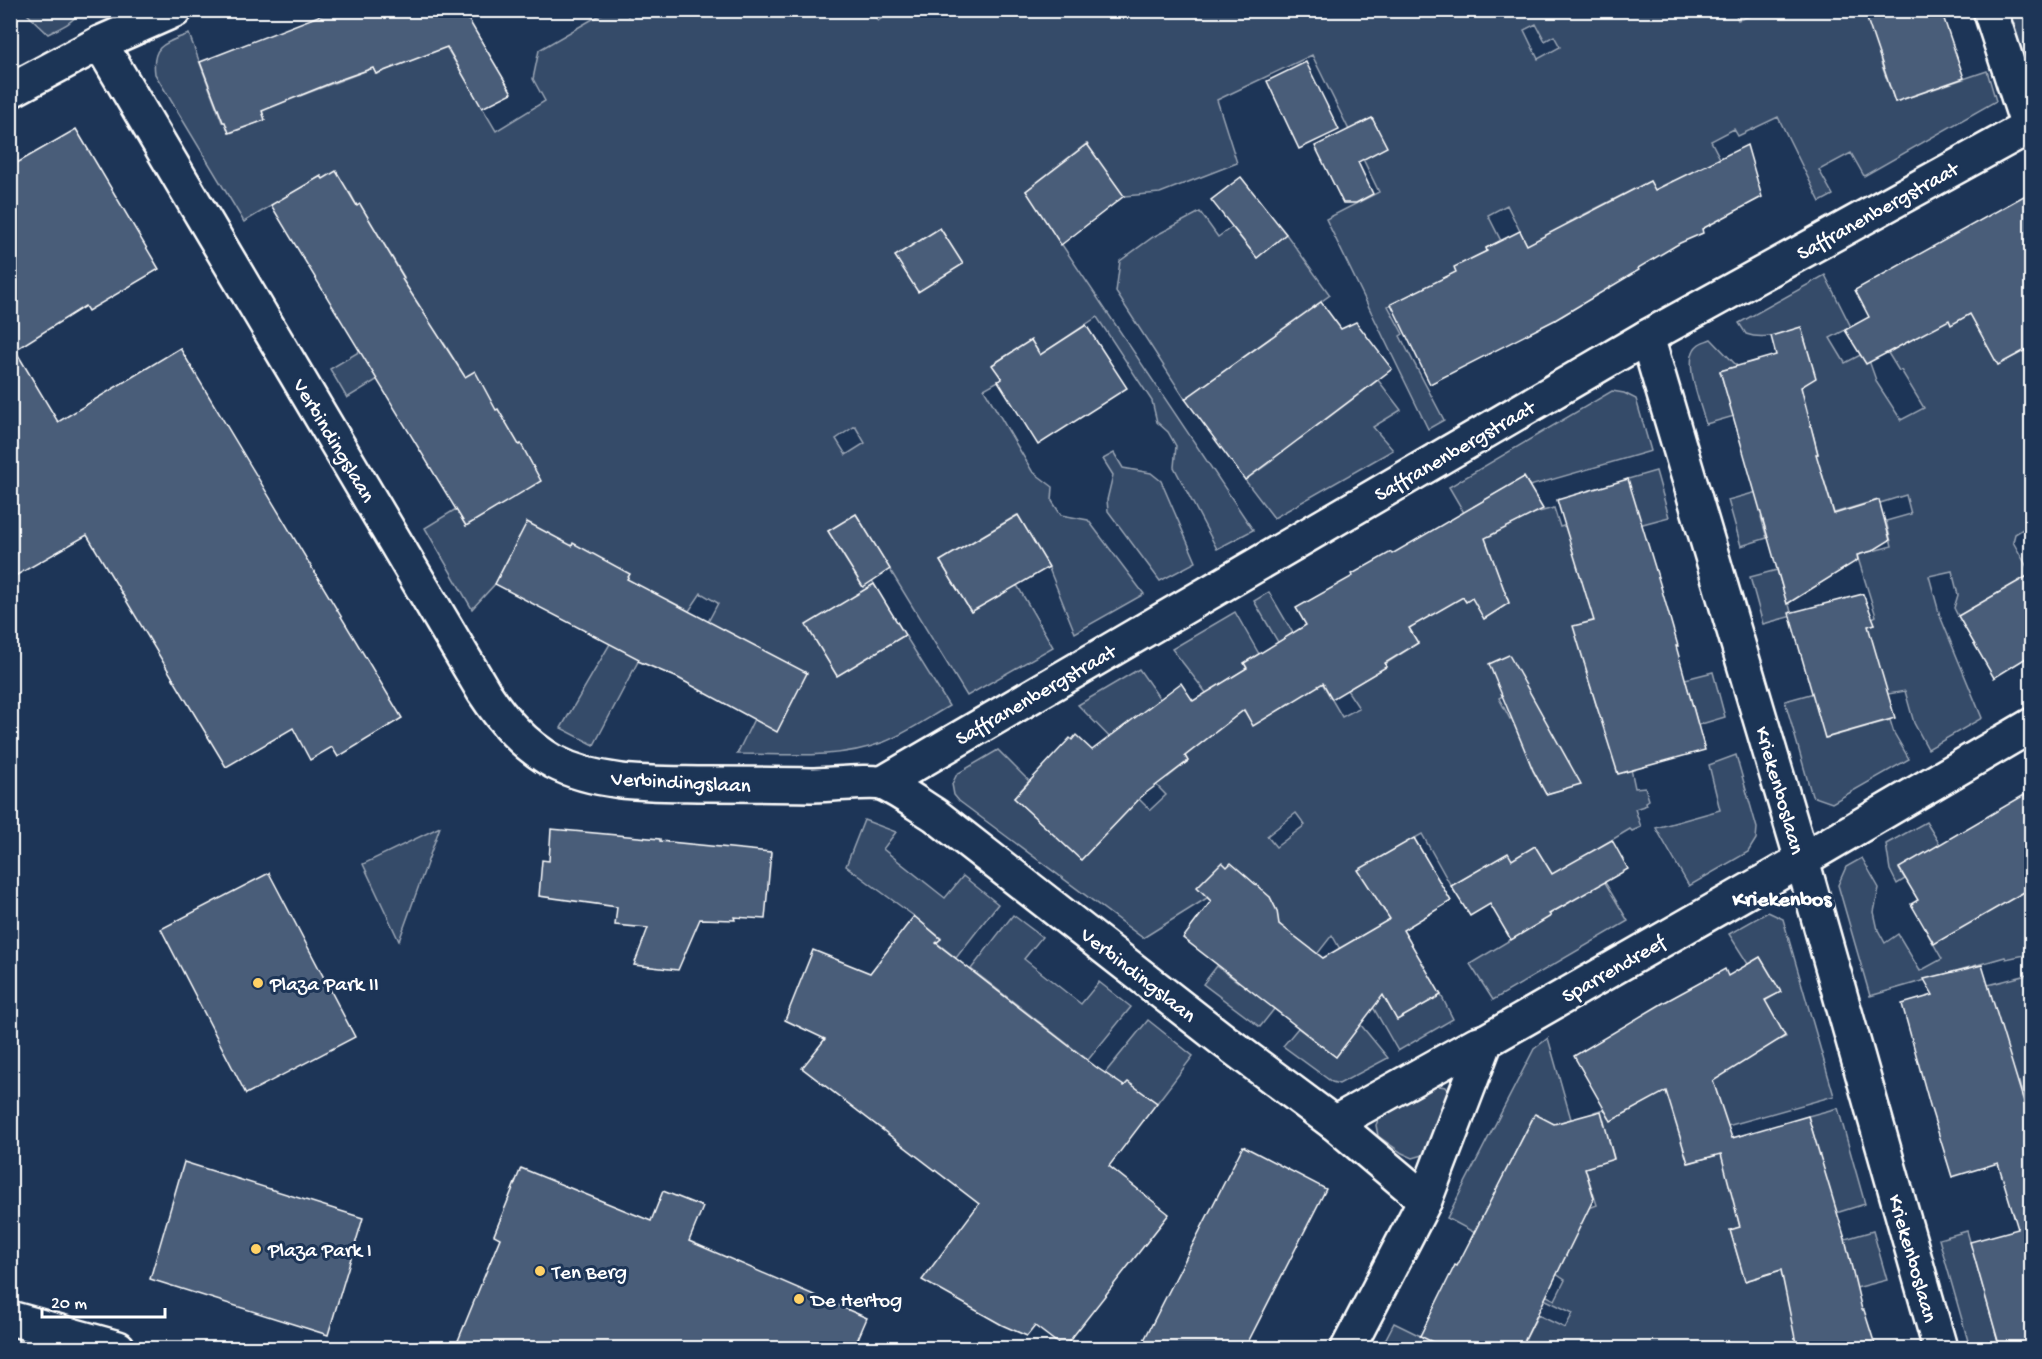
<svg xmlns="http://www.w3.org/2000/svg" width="2042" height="1359" viewBox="0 0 2042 1359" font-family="'Gochi Hand',sans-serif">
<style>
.green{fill:#364b69;stroke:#9aa5b4;stroke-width:1.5;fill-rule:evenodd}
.building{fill:#4a5d79;stroke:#fff;stroke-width:1.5}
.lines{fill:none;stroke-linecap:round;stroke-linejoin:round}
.street-casing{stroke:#fff;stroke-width:38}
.secondary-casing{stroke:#fff;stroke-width:38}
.street{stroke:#1d3557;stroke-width:33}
.secondary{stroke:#1d3557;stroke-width:33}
.poi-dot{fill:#ffd166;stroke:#1d3557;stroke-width:2}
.labels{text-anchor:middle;stroke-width:6;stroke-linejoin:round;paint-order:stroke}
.street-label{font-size:21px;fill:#fff;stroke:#1d3557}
.poi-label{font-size:21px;fill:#fff;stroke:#1d3557;text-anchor:start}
.neighbourhood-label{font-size:22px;font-weight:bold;fill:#fff;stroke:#1d3557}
</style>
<rect width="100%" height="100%" fill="#1d3557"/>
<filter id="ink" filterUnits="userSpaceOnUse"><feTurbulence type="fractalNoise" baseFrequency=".0167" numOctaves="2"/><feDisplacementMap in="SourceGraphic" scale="12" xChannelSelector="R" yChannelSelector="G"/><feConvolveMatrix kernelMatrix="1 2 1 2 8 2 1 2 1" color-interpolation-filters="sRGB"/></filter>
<g filter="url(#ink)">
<g class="green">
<path d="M637 10H870L878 21 893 10H1734L1738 20 1756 14 1755 11 1864 10 1866 16 1873 13 1881 63 1895 102 1987 71 1996 101 1864 176 1851 153 1819 170 1833 195 1820 202 1778 117 1738 136 1734 129 1711 141 1725 168 1677 192 1672 181 1655 190 1650 181 1567 223 1601 292 1562 316 1507 205 1488 215 1501 241 1486 248 1487 251 1455 267 1456 272 1388 306 1403 334 1400 336 1444 420 1428 429 1326 219 1379 192 1363 159 1386 147 1372 118 1349 130 1312 55 1217 100 1237 163 1160 193 1124 196 1086 144 1026 191 1253 530 1217 549 1174 467 1176 446 1168 432 1157 422 1152 401 1097 317 1040 355 1031 340 993 364 1002 379 984 389 1032 471 1053 487 1052 501 1061 515 1088 520 1144 594 1075 633 1048 566 1017 515 940 561 971 612 1017 585 1053 647 967 696 856 514 828 531 862 586 872 580 874 584 807 626 837 676 905 635 949 706C928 718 907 733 884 742 838 760 785 754 737 754L754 719 708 622 718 603 701 593 689 611 670 601 594 745 561 728 610 644 636 593 573 544 572 546 519 537 495 584 472 609 425 528 456 509 466 526 540 480 521 444 519 445 474 423 465 377 444 343 426 353 424 351 347 398 330 369 424 313 402 279 404 277 360 204 357 206 350 192 323 179 321 176 244 222 155 74C151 45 165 43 189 34L222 122H225L230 133 265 120 258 97 300 96 373 68 376 74 396 66 425 11 496 131 545 101 533 79 539 50 605 12V11H624L628 16ZM1536 24 1545 41 1554 36 1560 47 1538 59 1524 30ZM940 228 963 264 896 256ZM855 426 865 443 846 455 836 439Z"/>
<path d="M24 11H79C74 23 59 28 48 34Z"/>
<polygon points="2009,11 2031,11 2031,80"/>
<polygon points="1200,212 1218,237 1232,227 1257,258 1286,234 1330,295 1185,399 1116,292 1120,261 1153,237"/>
<path d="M1825 275 1851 327 1830 338 1845 363 1866 352 1877 383 1901 420 1924 408 1901 370 1899 371 1888 353 1947 317 1951 324 1970 314 1998 365 2031 347V524L2015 534 2013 542 2031 574 1958 616 1954 608 1958 595 1952 571 1929 576 1940 616 1982 718 1928 749 1914 723 1905 691 1883 695 1868 626 1875 624 1872 618 1876 616 1857 555 1892 546 1886 521 1911 514 1906 495 1880 503 1878 500 1834 513 1822 473 1808 457 1818 454 1813 434 1788 377 1813 369 1801 328C1782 332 1766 341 1746 334L1739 323Z"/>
<path d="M1711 339 1737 366 1720 371 1734 416 1706 424C1701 406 1681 358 1698 345 1701 342 1707 341 1711 339Z"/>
<polygon points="1378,380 1401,410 1373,427 1393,450 1274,518 1245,480 1269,463 1265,456 1301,438"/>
<path d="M1612 391 1624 393 1636 399 1651 451 1530 486 1524 478 1474 506 1490 536 1535 513 1554 508 1560 527 1577 522 1598 619 1574 626 1597 708 1617 702 1635 788 1645 787 1649 800 1646 802 1647 805 1635 809 1641 827 1632 831 1630 829 1588 854 1628 921 1493 1000 1470 964 1550 916 1549 914 1569 903 1535 846 1512 860 1507 854 1451 886 1422 834 1379 858 1364 876 1384 911 1388 909 1393 918 1354 940 1367 968 1397 1020 1441 995 1453 1019 1398 1051 1332 935 1260 1027 1203 984 1217 966 1238 982 1282 927 1278 923 1277 911 1270 897 1227 913 1207 898 1143 938 959 801 954 795 952 784 957 774 998 750 1029 781 1014 798 1081 860 1139 799 1150 810 1166 795 1078 705 1139 669 1160 699 1168 777 1188 761 1185 756 1207 694 1172 649 1235 612 1259 654 1244 663 1247 668 1226 681 1253 725 1293 702 1278 642 1254 601 1269 592 1342 717 1359 708 1347 690 1386 667 1385 664 1418 643 1409 628 1461 595 1466 602 1472 598 1484 619 1509 603 1495 566 1449 487ZM1524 683 1536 705 1510 719 1499 698ZM1545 741 1559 764 1569 761 1575 785 1546 794 1533 771 1525 750ZM1296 813 1305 825 1276 847 1267 836Z"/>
<polygon points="1114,453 1123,468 1151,473 1161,481 1196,562 1160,581 1108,511 1107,500 1113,475 1103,459"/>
<polygon points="1656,471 1669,517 1639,525 1628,479"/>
<polygon points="1757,492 1764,516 1761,517 1767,538 1741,546 1728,500"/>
<polygon points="1777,570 1784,593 1786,593 1792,616 1763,624 1750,577"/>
<polygon points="1713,672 1725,717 1698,725 1685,679"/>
<polygon points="1814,693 1826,738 1890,720 1894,733 1909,759 1832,803 1812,796 1785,701"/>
<polygon points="1736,755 1757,828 1756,839 1748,852 1689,886 1656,828 1720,810 1709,765"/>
<polygon points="864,820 896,832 883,849 945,898 963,876 998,904 956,958 937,943 941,938 914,916 846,866"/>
<polygon points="1926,822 1941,846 1899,869 1905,879 1897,884 1890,870 1886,844"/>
<polygon points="440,827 399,941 363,864"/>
<polygon points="1862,858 1879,888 1874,912 1878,930 1885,943 1898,934 1920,971 1942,959 1925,929 1932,925 2016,897 2031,888 2031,959 2030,954 2006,959 2005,957 1870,996 1838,885 1846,867"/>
<polygon points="1768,912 1783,919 1834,1096 1681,1139 1689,1163 1735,1150 1743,1209 1736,1211 1740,1227 1730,1230 1745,1281 1781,1270 1800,1345 1788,1348 1517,1348 1519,1345 1522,1346 1538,1315 1565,1328 1573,1313 1544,1299 1545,1295 1555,1300 1565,1280 1556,1274 1589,1208 1597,1205 1585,1168 1614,1158 1611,1147 1604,1149 1594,1112 1604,1109 1609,1118 1626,1113 1652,1098 1651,1094 1786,1037 1765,1001 1780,992 1760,957 1748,964 1729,934"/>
<polygon points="1013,915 1042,937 1024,959 1081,1004 1099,982 1131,1007 1088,1060 971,969"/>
<polygon points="2031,974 2031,1125 2019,1082 2015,1083 1988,985"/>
<polygon points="1148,1020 1193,1056 1157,1103 1123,1087 1105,1073"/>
<polygon points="1360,1024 1388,1058 1339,1084 1332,1082 1283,1046 1298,1028 1336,1057"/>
<polygon points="1548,1038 1571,1119 1554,1124 1534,1115 1475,1233 1447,1218 1534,1049"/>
<polygon points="1439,1086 1446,1087 1450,1097 1449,1106 1423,1155 1413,1158 1402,1153 1378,1136 1376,1125 1379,1118 1433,1087"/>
<polygon points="1838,1108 1865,1204 1836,1213 1808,1116"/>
<polygon points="1873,1231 1887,1280 1856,1288 1845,1239"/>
<polygon points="1967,1231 2000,1348 1970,1348 1939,1239"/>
<polygon points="1394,1323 1445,1348 1381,1348"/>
</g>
<g class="building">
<polygon points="334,10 463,10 512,93 482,108 447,47 376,74 373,68 336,81 262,111 265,120 229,133 225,122 223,122 200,62"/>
<polygon points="1864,10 1941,10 1964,78 1895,102"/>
<polygon points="1306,62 1339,130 1299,149 1267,81"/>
<polygon points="1372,118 1387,147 1358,162 1373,194 1356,203 1343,203 1315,146"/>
<polygon points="76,129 159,269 88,311 85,306 15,350 58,422 180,348 402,718 338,757 332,747 310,760 293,728 226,767 87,535 10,579 10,167"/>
<polygon points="1087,144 1124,196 1061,245 1026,191"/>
<polygon points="1747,145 1762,197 1702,229 1703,233 1680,243 1638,268 1639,270 1555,320 1430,384 1391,304 1456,272 1454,267 1487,251 1486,248 1520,231 1527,245 1650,181 1655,190"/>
<polygon points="336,171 357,206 360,204 404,278 402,279 465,377 475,371 496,410 498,409 519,445 521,444 541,481 466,526 271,205 321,176 323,179"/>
<polygon points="1241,177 1286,234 1257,258 1211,200"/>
<polygon points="2031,192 2031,347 1998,365 1970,314 1951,325 1949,320 1866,364 1845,330 1869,317 1855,290"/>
<polygon points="940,228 963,264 918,292 895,256"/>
<polygon points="1321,302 1341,329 1356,322 1392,369 1245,480 1185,399"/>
<polygon points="1086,325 1127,388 1038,445 998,381 1002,379 992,365 1031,340 1040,355"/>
<polygon points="1801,327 1816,378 1801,387 1818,454 1816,454 1834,514 1879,500 1890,540 1872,551 1857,555 1858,560 1787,604 1720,371 1776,355 1771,336"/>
<polygon points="1524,477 1543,509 1485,538 1509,603 1484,619 1472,598 1466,602 1463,597 1409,628 1418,643 1385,663 1386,667 1332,699 1323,683 1253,726 1244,710 1185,756 1188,761 1142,796 1081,860 1014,798 1070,738 1072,740 1076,735 1092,750 1181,683 1193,701 1247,668 1244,663 1306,625 1296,608 1353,576 1352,574 1391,552 1392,554"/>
<polygon points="1628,479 1661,587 1678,646 1676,646 1705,750 1618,774 1586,672 1587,672 1573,626 1594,621 1557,500"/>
<polygon points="856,514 890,569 863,587 828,531"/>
<polygon points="1018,515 1049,567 971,612 940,561"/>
<polygon points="527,522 572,546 573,543 630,574 627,579 807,673 777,732 678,678 638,661 639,659 495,584"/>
<polygon points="2031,574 2031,655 1994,678 1958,616"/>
<polygon points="874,584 905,635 837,676 806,625"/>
<polygon points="1863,594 1875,624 1868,626 1895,718 1825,738 1789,613"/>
<polygon points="1509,655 1581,784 1546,794 1533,770 1489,664"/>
<polygon points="2031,791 2031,888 1934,944 1911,904 1918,900 1899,868"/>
<polygon points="551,829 660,839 660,841 771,852 765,919 734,917 735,920 700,919 678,970 634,965 648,928 615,925 617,907 539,896 542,860 549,861"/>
<polygon points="1414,838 1451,901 1403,930 1441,995 1397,1020 1383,995 1336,1057 1183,938 1211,901 1197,887 1222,862 1227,867 1231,863 1270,897 1277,911 1279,924 1323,958 1390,919 1358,870"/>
<polygon points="1612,840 1628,869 1549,914 1551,916 1511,940 1490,904 1470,916 1451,886 1508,853 1512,860 1535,846 1552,874"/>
<polygon points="269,873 355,1037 246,1094 161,929"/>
<polygon points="914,916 941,939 936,943 1096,1067 1124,1086 1128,1082 1157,1103 1109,1166 1169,1214 1064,1348 1035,1326 1027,1336 1002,1325 922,1280 979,1204 802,1068 825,1039 785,1020 813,950 870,973"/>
<polygon points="1760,957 1781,992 1765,1000 1785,1036 1713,1081 1732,1138 1808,1116 1845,1239 1862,1310 1864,1310 1876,1348 1797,1348 1781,1270 1745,1281 1730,1230 1740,1227 1721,1154 1688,1163 1666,1091 1611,1121 1574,1056 1663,1003 1725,969 1728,976"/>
<polygon points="1982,965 2031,1125 2031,1348 2000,1348 1970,1242 2018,1229 1998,1163 1952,1177 1931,1109 1902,1004 1933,995 1924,979"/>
<polygon points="1601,1111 1614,1159 1585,1168 1594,1198 1521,1348 1445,1348 1420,1336 1455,1265 1457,1266 1535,1114 1554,1124"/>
<polygon points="1243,1146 1326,1189 1245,1348 1140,1348"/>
<polygon points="184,1162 363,1218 328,1335 150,1279"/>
<polygon points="521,1168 651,1221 663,1191 703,1207 689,1241 867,1318 854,1348 455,1348 500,1238 494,1235"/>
</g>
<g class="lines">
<defs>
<g id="street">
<polyline points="1990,10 2028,127"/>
<path d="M100 43 484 692C503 721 524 745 554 762 600 786 657 783 706 784 741 784 776 784 811 785 826 785 874 780 884 784 899 790 920 806 935 815L1223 1040 1334 1123 1476 1044 1486 1041"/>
<polyline points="1647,337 1802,860 1940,1348"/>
<polyline points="883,783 1647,337 2032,125"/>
<polyline points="1334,1123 1425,1200"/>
<polyline points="1348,1348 1425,1200 1486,1041 1802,860 2032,725"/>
</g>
<g id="secondary">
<polyline points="10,91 100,43 175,10"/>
<polyline points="10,1318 118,1348"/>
</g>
</defs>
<use href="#street" class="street-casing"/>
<use href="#secondary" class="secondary-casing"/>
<use href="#street" class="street"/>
<use href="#secondary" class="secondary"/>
</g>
</g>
<g class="poi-dot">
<circle cx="258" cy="983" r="6"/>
<circle cx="256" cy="1249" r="6"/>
<circle cx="540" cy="1271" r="6"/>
<circle cx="799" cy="1299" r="6"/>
</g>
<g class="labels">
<g class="street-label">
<text transform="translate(1877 210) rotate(-29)" y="7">Saffranenbergstraat</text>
<text transform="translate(335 440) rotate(59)" y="7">Verbindingslaan</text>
<text transform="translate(1454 450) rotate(-30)" y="7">Saffranenbergstraat</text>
<text transform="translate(1035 694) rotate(-30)" y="7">Saffranenbergstraat</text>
<text transform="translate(681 781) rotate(3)" y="7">Verbindingslaan</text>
<text transform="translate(1781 790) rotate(74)" y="7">Kriekenboslaan</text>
<text transform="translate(1613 968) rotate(-30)" y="7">Sparrendreef</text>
<text transform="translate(1139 974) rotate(38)" y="7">Verbindingslaan</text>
<text transform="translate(1914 1258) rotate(74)" y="7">Kriekenboslaan</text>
</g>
<g class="poi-label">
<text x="270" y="990">Plaza Park II</text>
<text x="268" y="1256">Plaza Park I</text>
<text x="552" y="1278">Ten Berg</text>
<text x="811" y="1306">De Hertog</text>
</g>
<g class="neighbourhood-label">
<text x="1782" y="905">Kriekenbos</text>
</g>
</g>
<rect width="2042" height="1359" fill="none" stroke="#1d3557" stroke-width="36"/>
<rect x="18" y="18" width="2006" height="1323" fill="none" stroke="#fff" stroke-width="2" filter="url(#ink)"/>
<path d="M42 1308v9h123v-9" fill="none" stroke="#ffffff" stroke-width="3"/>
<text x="51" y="1308" font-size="18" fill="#ffffff" stroke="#1d3557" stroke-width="4.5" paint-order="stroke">20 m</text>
</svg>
